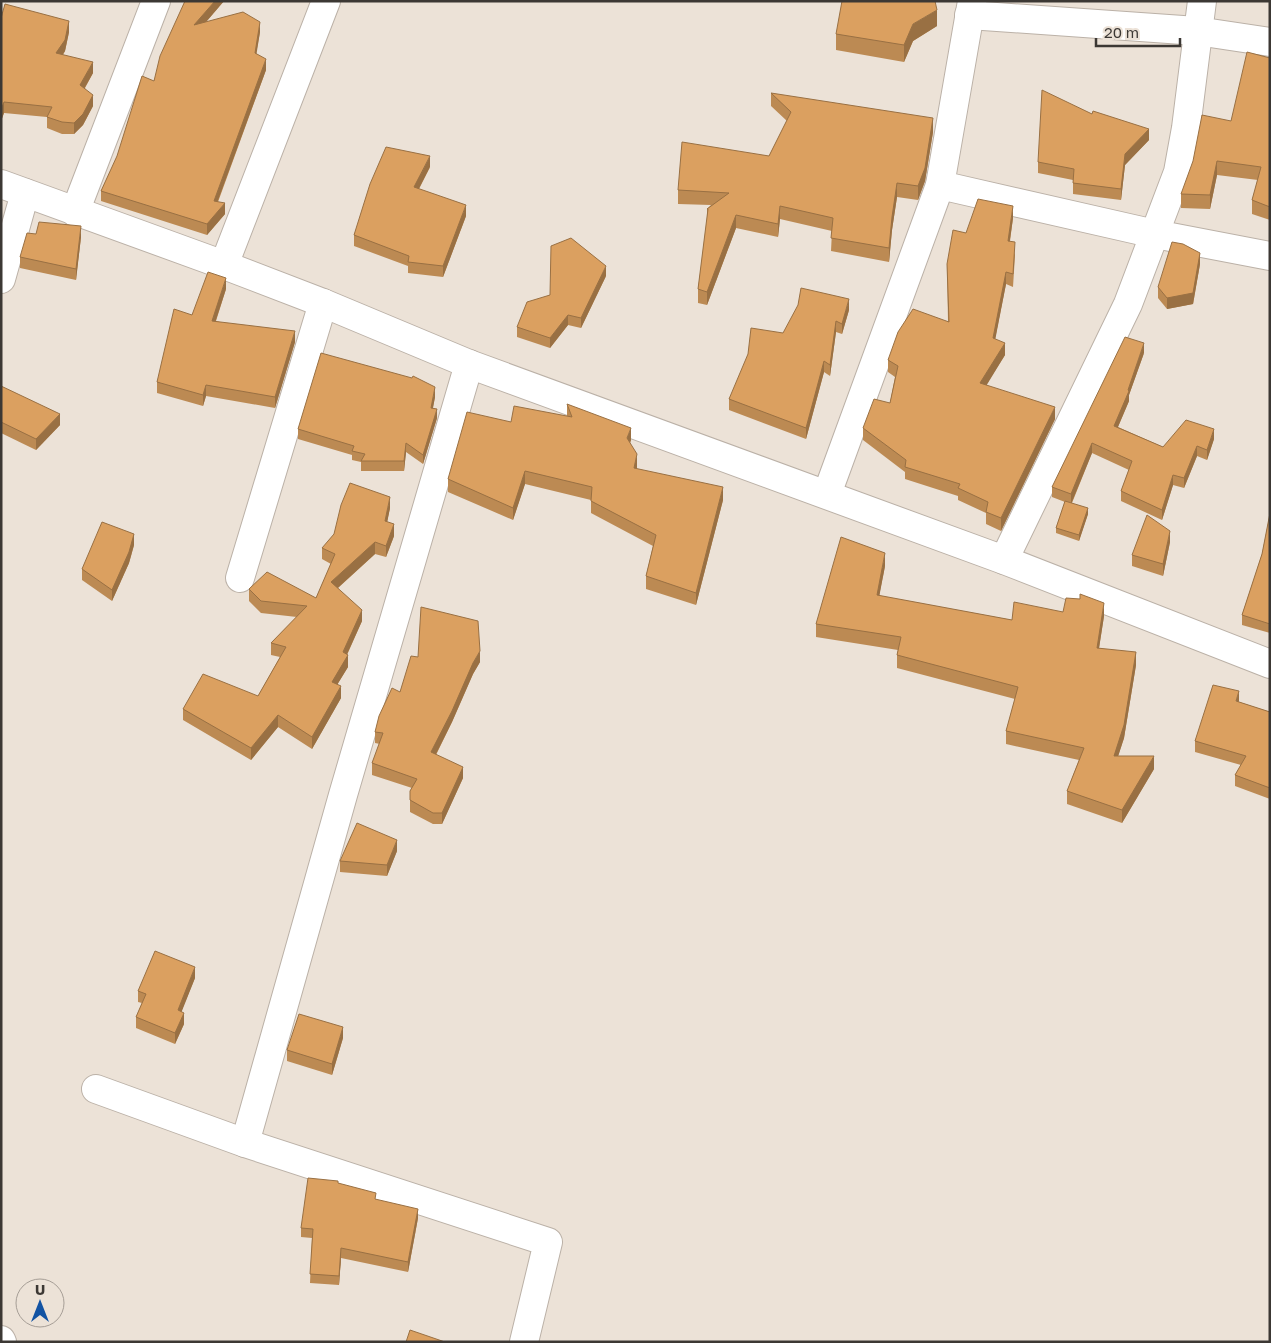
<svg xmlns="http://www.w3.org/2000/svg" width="1271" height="1343" viewBox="0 0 1271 1343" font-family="'Golos Text',sans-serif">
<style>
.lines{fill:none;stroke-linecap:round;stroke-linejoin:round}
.minor-casing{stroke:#bbb1a7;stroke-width:30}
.tertiary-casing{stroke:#bbb1a7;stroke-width:30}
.minor{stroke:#fff;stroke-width:28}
.tertiary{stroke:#fff;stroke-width:28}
.wall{fill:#bc8a53}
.shaded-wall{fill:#997043}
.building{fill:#dba060;stroke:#997043}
</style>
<rect width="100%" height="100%" fill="#ece2d7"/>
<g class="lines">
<defs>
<g id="minor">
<polyline points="969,15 1197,31 1270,42"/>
<polyline points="940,185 1155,234 1270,256"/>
<polyline points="75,212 156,1"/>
<polyline points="224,265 326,1"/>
<polyline points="1,279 25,193"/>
<polyline points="827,494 940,185 972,1"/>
<polyline points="1004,560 1128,304 1178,172 1186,128 1202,1"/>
<polyline points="240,578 323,303"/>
<polyline points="96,1089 245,1143 548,1242 524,1342"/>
<polyline points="245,1143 343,795 469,364"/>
<polyline points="1,1340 2,1342"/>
</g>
<polyline id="tertiary" points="1,184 224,265 323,303 469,364 1004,560 1270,664"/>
</defs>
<use href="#minor" class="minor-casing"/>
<use href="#tertiary" class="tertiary-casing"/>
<use href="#minor" class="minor"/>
<use href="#tertiary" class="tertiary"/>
</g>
<g class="wall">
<polygon points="185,1 224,1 206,22 260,32 256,54 266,70 218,202 225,214 207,235 101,201 101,191 154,81"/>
<polygon points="1,18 69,32 65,51 63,55 93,73 85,88 93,106 83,125 74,134 62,134 47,128 47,117 4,113 1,121"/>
<polygon points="937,26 913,41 904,62 836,50 836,34"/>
<polygon points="1270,58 1270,220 1252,214 1252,200 1258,180 1217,175 1210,209 1181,208 1181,194 1231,121"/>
<polygon points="771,93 933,132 925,181 918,200 897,197 892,230 889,262 831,251 832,231 780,219 778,237 736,228 707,305 698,303 698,289 707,222 707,209 711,205 678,204 678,190 769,156 787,121 771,106"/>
<polygon points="1092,114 1149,140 1125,165 1121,200 1073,194 1073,180 1038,173 1038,162"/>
<polygon points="430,167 419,189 466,216 443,277 408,273 408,266 354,246 354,235"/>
<polygon points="1013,218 1010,241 1015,255 1013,287 1006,284 995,339 1005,355 986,385 1055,419 1001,531 986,524 986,513 958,500 958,496 905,479 905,472 863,440 863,428 890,403 895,377 888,372 888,360 948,322 947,264 966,233"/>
<polygon points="36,234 81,237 76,280 20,268 20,257"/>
<polygon points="1200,264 1193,304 1167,309 1158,298 1158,287"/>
<polygon points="606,276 581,328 568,325 550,348 517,337 517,327"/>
<polygon points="226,289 216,321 295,342 275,408 206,396 203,406 157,393 157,382 192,315"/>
<polygon points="849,310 842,334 836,332 830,376 824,372 806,439 729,410 729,399 783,333"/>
<polygon points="1144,353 1129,395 1129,401 1118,427 1163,447 1214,439 1207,460 1197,456 1184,488 1173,485 1162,520 1121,501 1121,491 1129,470 1092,453 1072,503 1088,514 1079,541 1056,533 1056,528 1065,502 1052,497 1052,487"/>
<polygon points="1,386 60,425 36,450 1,433"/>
<polygon points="435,397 433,408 437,418 423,464 406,452 404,471 361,471 361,462 352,460 352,455 298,439 298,429"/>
<polygon points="567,404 631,440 630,443 637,467 637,469 723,500 696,605 646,589 646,576 653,546 591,513 591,500 525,484 513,520 448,492 448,479 511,422 567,416"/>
<polygon points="390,508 387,522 394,536 386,557 375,554 338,588 362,621 347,655 348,667 337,685 341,698 312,749 278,727 251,760 183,720 183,709 258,696 280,657 271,655 271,643 297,617 261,613 249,601 249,589 316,598 331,564 322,559 322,548"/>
<polygon points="1270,513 1270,633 1242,625 1242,615 1262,554"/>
<polygon points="1170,542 1163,576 1132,566 1132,555"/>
<polygon points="134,545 129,563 112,601 82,580 82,569"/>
<polygon points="885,566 879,596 1012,620 1063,612 1104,616 1099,648 1136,665 1124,738 1118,756 1154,769 1122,823 1067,804 1067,791 1079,760 1006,744 1006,731 1015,699 897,668 897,655 898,650 816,637 816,624"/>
<polygon points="418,657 480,662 473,674 452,722 436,755 463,778 442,824 433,824 410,812 410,791 412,788 372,775 372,763 380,744 375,743 375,732 400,692"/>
<polygon points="1239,702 1270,712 1270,799 1235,786 1235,775 1241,765 1195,752 1195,741"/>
<polygon points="397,851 387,876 340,872 340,861"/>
<polygon points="195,978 181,1012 184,1024 175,1044 136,1028 136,1017 142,1003 138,1002 138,991"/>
<polygon points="343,1038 332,1075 287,1061 287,1050"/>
<polygon points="338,1183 418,1218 408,1272 341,1258 339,1285 310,1283 312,1238 301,1237 301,1228"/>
</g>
<g class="shaded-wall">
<polygon points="215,1 224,1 194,36 194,25"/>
<polygon points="937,10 937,26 913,41 904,62 904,45 913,24"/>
<polygon points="69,21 69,32 65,51 56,64 56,53"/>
<polygon points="260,22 260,32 255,63 255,53"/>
<polygon points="266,59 266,70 214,211 214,201"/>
<polygon points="93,62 93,73 80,96 80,85"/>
<polygon points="93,95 93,106 83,125 74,134 74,123"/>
<polygon points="4,102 4,113 1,121 1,110"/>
<polygon points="933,118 933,132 925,181 918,200 918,186"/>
<polygon points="1149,129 1149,140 1125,165 1121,200 1121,189 1125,154"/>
<polygon points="430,156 430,167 414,198 414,187"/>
<polygon points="1217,161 1217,175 1210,209 1210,195"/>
<polygon points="897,183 897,197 892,230 889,262 889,248 892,217"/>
<polygon points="225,203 225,214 207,235 207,224"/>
<polygon points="466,205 466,216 443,277 443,266"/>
<polygon points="780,206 780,219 778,237 778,224"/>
<polygon points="1013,206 1013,218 1008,253 1008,241"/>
<polygon points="736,215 736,228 707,305 707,292"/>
<polygon points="81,226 81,237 76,280 76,269"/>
<polygon points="1200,253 1200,264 1193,304 1167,309 1167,298"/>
<polygon points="606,266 606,276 581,328 581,318"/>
<polygon points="1006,272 1006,284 993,351 993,338"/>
<polygon points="226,278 226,289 212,332 212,321"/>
<polygon points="849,299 849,310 842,334 842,324"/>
<polygon points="568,315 568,325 550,348 550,338"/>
<polygon points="836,321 836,332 830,376 830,365"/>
<polygon points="295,331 295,342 275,408 275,397"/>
<polygon points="1005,343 1005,355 980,396 980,383"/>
<polygon points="1144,343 1144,353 1129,395 1129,401 1114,436 1114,426 1128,390"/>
<polygon points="824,361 824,372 806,439 806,428"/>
<polygon points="206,385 206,396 203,406 203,395"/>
<polygon points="435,387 435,397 431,417 431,408"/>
<polygon points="1055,407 1055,419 1001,531 1001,518"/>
<polygon points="437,409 437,418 423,464 423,455"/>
<polygon points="60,414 60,425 36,450 36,439"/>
<polygon points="631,428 631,440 627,451 627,438"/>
<polygon points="1214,429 1214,439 1207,460 1207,450"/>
<polygon points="406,443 406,452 404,471 404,461"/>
<polygon points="1092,443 1092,453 1071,504 1071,494"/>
<polygon points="1197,446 1197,456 1184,488 1184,478"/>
<polygon points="637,454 637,467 634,481 634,468"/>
<polygon points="525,471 525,484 513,520 513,508"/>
<polygon points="1173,475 1173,485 1162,520 1162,510"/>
<polygon points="723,487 723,500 696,605 696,593"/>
<polygon points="390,497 390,508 385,533 385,521"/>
<polygon points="1088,508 1088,514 1079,541 1079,535"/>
<polygon points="394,524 394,536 386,557 386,546"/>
<polygon points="1170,531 1170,542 1163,576 1163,564"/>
<polygon points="134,534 134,545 129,563 112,601 112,590"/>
<polygon points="375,542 375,554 331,594 331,582"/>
<polygon points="885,553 885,566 877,608 877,595"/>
<polygon points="1104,603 1104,616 1097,661 1097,648"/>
<polygon points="362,610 362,621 343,663 348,655 348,667 332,693 332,682 343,652"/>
<polygon points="480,651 480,662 473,674 452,722 431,764 431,752 473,663"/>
<polygon points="1136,652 1136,665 1124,738 1114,769 1114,756"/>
<polygon points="341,686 341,698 312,749 312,737"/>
<polygon points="1239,691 1239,702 1236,701"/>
<polygon points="278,715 278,727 251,760 251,748"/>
<polygon points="1154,756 1154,769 1122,823 1122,810"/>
<polygon points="463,767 463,778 442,824 442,813"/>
<polygon points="397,840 397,851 387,876 387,865"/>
<polygon points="195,967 195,978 178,1021 178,1010"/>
<polygon points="184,1013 184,1024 175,1044 175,1033"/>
<polygon points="343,1027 343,1038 332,1075 332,1064"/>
<polygon points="418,1209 418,1218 408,1272 408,1262"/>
<polygon points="341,1248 341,1258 339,1285 339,1276"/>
</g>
<g class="building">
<polygon points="185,1 215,1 194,25 243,12 260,22 255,53 266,59 214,201 225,203 207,224 101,191 117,156 142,76 154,81 160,56"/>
<polygon points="842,1 935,1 937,10 913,24 904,45 836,34"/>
<polygon points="5,4 69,21 65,40 56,53 93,62 80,85 93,95 83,114 74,123 62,122 47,117 52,107 4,102 1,110 1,18"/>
<polygon points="1247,52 1270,58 1270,207 1252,200 1261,167 1217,161 1210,195 1181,194 1193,161 1202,115 1231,121"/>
<polygon points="1042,90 1092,114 1093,111 1149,129 1125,154 1121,189 1073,183 1074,169 1038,162"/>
<polygon points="771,93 933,118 925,168 918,186 897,183 892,217 889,248 831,238 833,218 780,206 778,224 736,215 707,292 698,289 708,209 707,209 729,193 678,190 682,142 769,156 791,112"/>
<polygon points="386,147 430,156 414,187 466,205 443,266 408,262 409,256 354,235 370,184"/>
<polygon points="978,199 1013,206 1008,241 1015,242 1013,274 1006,272 993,338 1005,343 980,383 1055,407 1001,518 986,512 988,502 958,488 960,484 905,467 906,460 863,428 874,399 890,403 898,366 888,360 898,332 913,309 949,322 947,264 953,230 966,233"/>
<polygon points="39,222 81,226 76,269 20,257 27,233 36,234"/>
<polygon points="571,238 606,266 581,318 568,315 550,338 517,327 527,302 550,295 551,246"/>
<polygon points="1172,242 1183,244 1200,253 1193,293 1167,298 1158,287"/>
<polygon points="208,272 226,278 212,321 295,331 275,397 206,385 203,395 157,382 174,309 192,315"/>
<polygon points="801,288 849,299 842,324 836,321 830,365 824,361 806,428 729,399 748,354 751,328 783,333 798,305"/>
<polygon points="1125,337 1144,343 1128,390 1129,391 1114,426 1163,447 1186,420 1214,429 1207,450 1197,446 1184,478 1173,475 1162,510 1121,491 1132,461 1092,443 1071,494 1052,487"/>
<polygon points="321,353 412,378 413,376 435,387 431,408 437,409 423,455 406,443 404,461 361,461 365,454 352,451 354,446 298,429"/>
<polygon points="1,386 60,414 36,439 1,422"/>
<polygon points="567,404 631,428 627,438 637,454 634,468 723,487 696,593 646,576 656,535 591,501 592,487 525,471 513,508 448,479 467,412 511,422 514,406 572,417"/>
<polygon points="350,483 390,497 385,521 394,524 386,546 375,542 331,582 362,610 343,652 348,655 332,682 341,686 312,737 278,715 251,748 183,709 203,674 258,696 286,647 271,643 307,606 261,601 249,589 267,572 316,598 335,554 322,548 334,534 341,505"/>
<polygon points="1065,501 1088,508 1079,535 1056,528"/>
<polygon points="1270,513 1270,624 1242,615 1262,554"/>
<polygon points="1147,515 1170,531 1163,564 1132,555"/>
<polygon points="102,522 134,534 129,552 112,590 82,569"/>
<polygon points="841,537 885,553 877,595 1012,620 1014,602 1063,612 1066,598 1080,599 1080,594 1104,603 1097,648 1136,652 1124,725 1114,756 1154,756 1122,810 1067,791 1084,748 1006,731 1018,687 897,655 901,637 816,624"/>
<polygon points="421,607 478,621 480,651 473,663 452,711 431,752 463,767 442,813 433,813 410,800 410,791 417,779 372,763 383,733 375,732 379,716 392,688 400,692 411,656 418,657"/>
<polygon points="1213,685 1239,691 1236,701 1270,712 1270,788 1235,775 1246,756 1195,741"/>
<polygon points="357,823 397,840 387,865 340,861"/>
<polygon points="155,951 195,967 178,1010 184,1013 175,1033 136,1017 146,994 138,991"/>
<polygon points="299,1014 343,1027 332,1064 287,1050"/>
<polygon points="308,1178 338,1181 338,1183 376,1193 375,1199 418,1209 408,1262 341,1248 339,1276 310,1274 313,1229 301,1228"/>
<polygon points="410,1330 445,1342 406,1342"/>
</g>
<rect width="1271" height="1343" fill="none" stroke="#3c3834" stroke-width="5"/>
<g transform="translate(40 1303)"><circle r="24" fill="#ece2d7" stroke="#a69e96"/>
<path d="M0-4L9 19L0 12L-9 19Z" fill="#1253a3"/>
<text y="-8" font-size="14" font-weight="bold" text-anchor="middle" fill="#3c3834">U</text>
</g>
<path d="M1096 38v8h84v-8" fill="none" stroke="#3c3834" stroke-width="2.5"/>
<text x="1104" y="38" font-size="15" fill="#3c3834" stroke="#ece2d7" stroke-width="4" paint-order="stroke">20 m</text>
</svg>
